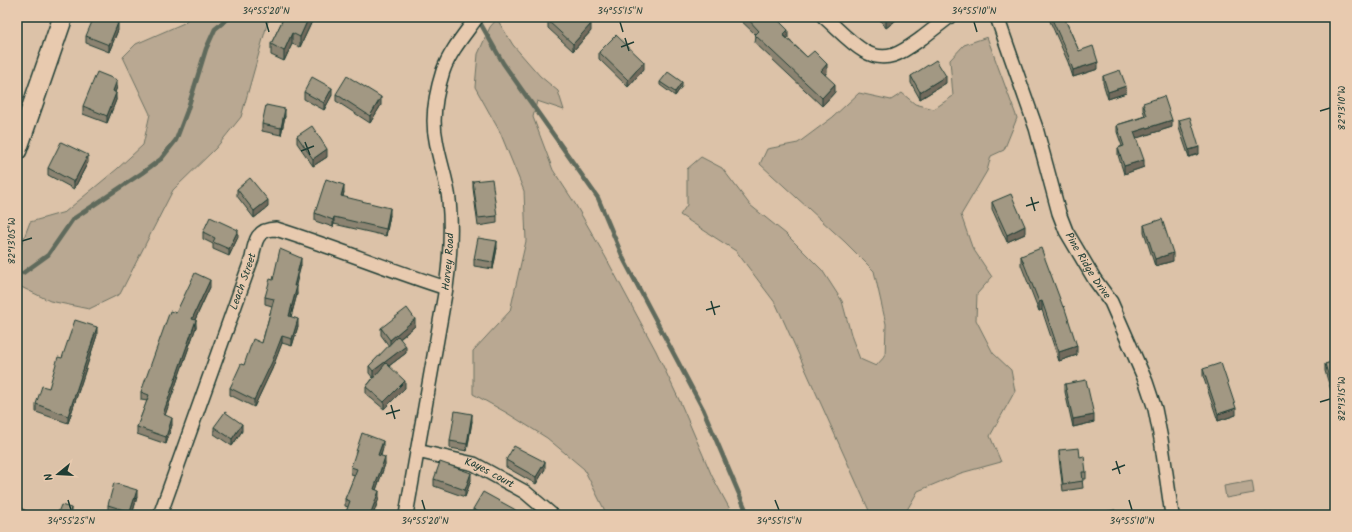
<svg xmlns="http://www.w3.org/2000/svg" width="1352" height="532" font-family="Kalam,sans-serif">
  <rect width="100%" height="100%" fill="#dcc2a8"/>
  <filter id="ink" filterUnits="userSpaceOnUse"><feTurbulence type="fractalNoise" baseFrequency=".025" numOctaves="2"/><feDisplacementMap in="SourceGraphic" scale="8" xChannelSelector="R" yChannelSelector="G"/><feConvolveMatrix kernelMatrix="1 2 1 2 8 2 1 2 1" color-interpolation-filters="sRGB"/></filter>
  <g filter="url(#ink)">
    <g fill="#b9a892" stroke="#6c7263">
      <path d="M190,17H272L268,21L241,117L216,148L173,190L120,294L89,309L50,301L17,285V256L30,222L65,212L117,169L143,145L150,114L123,57L136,44L184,23Z"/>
      <path d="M497,19L513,45L540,76L558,91L564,110L537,101L533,117L553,170L574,202L605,256L656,351L681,404L712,476L733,515H607L584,469L547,438L507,413L473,394V351L510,311L526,241L524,191L500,132L475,87L478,54L490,27Z"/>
      <path d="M987,37L1017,118L1004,150L991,156L987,171L961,215L972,247L992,277L977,294L976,320L993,353L1011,370L1015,391L990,436L1001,462L961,473L918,491L904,515H871L776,304L736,251L680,215L687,205V169L701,157L722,168L750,205L786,234L822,270L842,301L852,338L860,359L876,366L885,356L886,324L874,271L845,242L760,164L767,149L798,143L833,117L859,93L891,100L902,93L915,104L934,109L953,96L950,60L964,45Z"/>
      <path d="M1252,481L1254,493L1226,498L1224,486Z"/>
    </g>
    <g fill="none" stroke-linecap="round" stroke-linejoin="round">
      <g stroke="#5f6a5b" stroke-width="4.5">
        <path d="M478,19L503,63L598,198L624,260L703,409L748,515"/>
        <path d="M23,273L48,255L73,219L142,173L161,159L176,140L187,111L206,49L215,29L230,17"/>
      </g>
      <defs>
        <g id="minor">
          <path d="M824,17C837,28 849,42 864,51C887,65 904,51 922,38C931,31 940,24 949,17"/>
          <path id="s1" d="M997,17L1036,128L1059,213L1066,231L1095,280L1111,302L1146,382L1155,409L1161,439L1172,515"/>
          <path id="s2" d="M417,451L474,464L525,492L552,515"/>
          <path id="s3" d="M160,515L252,258C255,242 256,229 276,229C334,247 389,270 446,288"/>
          <path id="s4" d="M406,515L446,288C450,259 452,230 449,200C447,180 439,160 436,140C431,117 436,93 443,71C450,51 465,34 477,17"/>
        </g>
        <path id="secondary" d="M17,150L63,17"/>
      </defs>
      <use href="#minor" stroke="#1f3d34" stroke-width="16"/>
      <use href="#secondary" stroke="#1f3d34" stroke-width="22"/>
      <use href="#minor" stroke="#e8caaf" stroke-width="13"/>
      <use href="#secondary" stroke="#e8caaf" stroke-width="19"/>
    </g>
    <g fill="#8b8371" stroke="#1f3d34">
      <path d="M284,17H314L300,47L292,44L284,61L271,55V44Z"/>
      <path d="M737,17H775L788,38H787L807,57L827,72L825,75L835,92L822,106L755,43L756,35Z"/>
      <path d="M878,17H900L886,28Z"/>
      <path d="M1049,17H1064L1079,51L1098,69L1073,77L1068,62L1049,19Z"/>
      <path d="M548,21L591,31L573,51L548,28Z"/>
      <path d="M118,30L109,52L86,43V36Z"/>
      <path d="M599,52L644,69L628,87L599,59Z"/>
      <path d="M911,76L946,83L920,99L911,83Z"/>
      <path d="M1103,76L1126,93L1108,99L1103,83Z"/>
      <path d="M660,82L682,86L675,96L660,85Z"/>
      <path d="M117,87L115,92L116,100L107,123L83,114V106Z"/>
      <path d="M304,92L332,95L324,110L304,99Z"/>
      <path d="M336,94L381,105L370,123L336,101Z"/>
      <path d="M1143,103L1172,127L1136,138L1144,167L1124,174L1118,155V148L1122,146L1117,132V125L1145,116L1143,110Z"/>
      <path d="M285,116L281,135L262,131V124Z"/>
      <path d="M1179,120L1199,154L1189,157L1179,128Z"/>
      <path d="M297,136L327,157L313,166L297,143Z"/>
      <path d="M88,162L74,189L48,175V168Z"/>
      <path d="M473,181L497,216V223L478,226L473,188Z"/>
      <path d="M237,189L268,207L254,218L237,196Z"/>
      <path d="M344,192L343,197L390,215L386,236L334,224L333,227L315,221V213Z"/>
      <path d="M992,202L1025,234L1007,242L992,209Z"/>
      <path d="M1144,225L1173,261L1155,266L1144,232Z"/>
      <path d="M203,232L238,237L229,256L213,249V244L203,239Z"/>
      <path d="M497,248L493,269L474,266V259Z"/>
      <path d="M1021,256L1077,355L1059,361L1042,310L1039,311L1021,265Z"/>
      <path d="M301,265L295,286L297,294L291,317L298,326L292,346L282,343L272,369L254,407L230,395V388L244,365L262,343L272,306L265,304V297L273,280Z"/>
      <path d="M210,287L195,320L196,327L165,415L172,425L166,444L137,434V427L147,401L141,400V392L176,313Z"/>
      <path d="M415,326L400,339L406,353L389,366L405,388L384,409L366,394V387L373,378L369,373V366L389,346L381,335V328Z"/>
      <path d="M97,335L68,423L36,412V404L49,388L62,358Z"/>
      <path d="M1335,361L1333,397L1325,371V364Z"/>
      <path d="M1203,369L1236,415L1218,421L1203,376Z"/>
      <path d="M1065,384L1094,422L1073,427L1065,392Z"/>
      <path d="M472,421L467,451L450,448V441Z"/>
      <path d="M214,427L242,431L232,446L214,434Z"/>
      <path d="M383,448L381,456L385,464L376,490L379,498L373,515H345L348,507L345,506V499L355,475L351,474V467Z"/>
      <path d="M1059,450L1080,457L1086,472V479H1082L1083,488L1063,491L1059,458Z"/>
      <path d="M506,460L545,469L536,484L506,467Z"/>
      <path d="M434,479L471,480L465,497L434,486Z"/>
      <path d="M137,497L132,515H117L108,512V505Z"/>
      <path d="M473,509L522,515H473Z"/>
    </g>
    <g fill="#716a5c" stroke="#1f3d34">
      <path d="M309,17H314L300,47V37Z"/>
      <path d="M891,17H900L886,28V21Z"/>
      <path d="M118,23V30L109,52V45Z"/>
      <path d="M591,24V31L573,51V44Z"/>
      <path d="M788,30V38L783,43V35Z"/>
      <path d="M292,33V44L284,61V51Z"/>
      <path d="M644,62V69L628,87V80Z"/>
      <path d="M1098,62V69L1073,77V70Z"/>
      <path d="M827,64V72L821,79V71Z"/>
      <path d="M946,76V83L920,99V92Z"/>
      <path d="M117,80V87L113,98V91Z"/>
      <path d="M682,82V86L675,96V92Z"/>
      <path d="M835,84V92L822,106V98Z"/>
      <path d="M1126,86V93L1108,99V92Z"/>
      <path d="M332,88V95L324,110V103Z"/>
      <path d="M116,93V100L107,123V116Z"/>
      <path d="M381,97V105L370,123V116Z"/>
      <path d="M285,109V116L281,135V128Z"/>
      <path d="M1172,120V127L1134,139V132Z"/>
      <path d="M1199,147V154L1189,157V150Z"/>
      <path d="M327,149V157L313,166V159Z"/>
      <path d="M88,155V162L74,189V182Z"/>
      <path d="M1144,160V167L1124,174V166Z"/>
      <path d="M344,185V192L341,204V196Z"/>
      <path d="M268,200V207L254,218V211Z"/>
      <path d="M390,208V215L386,236V229Z"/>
      <path d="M334,217V224L333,227V220Z"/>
      <path d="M1025,226V234L1007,242V235Z"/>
      <path d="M238,230V237L229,256V249Z"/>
      <path d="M497,241V248L493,269V262Z"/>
      <path d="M1173,253V261L1155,266V259Z"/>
      <path d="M301,258V265L294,293V286Z"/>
      <path d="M210,280V287L192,326V319Z"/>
      <path d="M297,286V294L289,323V316Z"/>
      <path d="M1042,301V310L1039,311V302Z"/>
      <path d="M298,319V326L292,346V339Z"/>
      <path d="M415,319V326L390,347V340Z"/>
      <path d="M196,320V327L163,421V414Z"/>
      <path d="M97,327V335L68,423V416Z"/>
      <path d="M282,336V343L272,369L254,407V400Z"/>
      <path d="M406,346V353L373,378V371Z"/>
      <path d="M1077,346V355L1059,361V352Z"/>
      <path d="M405,381V388L384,409V402Z"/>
      <path d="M1335,389V396L1333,397V390Z"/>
      <path d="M1236,408V415L1218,421V414Z"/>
      <path d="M472,414V421L467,451V444Z"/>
      <path d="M1094,415V422L1073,427V419Z"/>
      <path d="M172,418V425L166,444V437Z"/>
      <path d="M242,424V431L232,446V439Z"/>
      <path d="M383,441V448L378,462V455Z"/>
      <path d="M385,457V464L374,496V489Z"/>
      <path d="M545,462V469L536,484V477Z"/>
      <path d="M471,473V480L465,497V490Z"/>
      <path d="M137,490V497L132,515H130V512Z"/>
      <path d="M379,491V498L373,515H370Z"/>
      <path d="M71,508V515H69Z"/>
    </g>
    <g fill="#a29883" stroke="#1f3d34">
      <path d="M94,17H104L118,23L109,45L86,36Z"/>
      <path d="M284,17H309L300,37L292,33L284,51L271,44Z"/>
      <path d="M551,17H584L591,24L573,44L548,21Z"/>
      <path d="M746,17H775L788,30L783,35L807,57L814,51L827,64L821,71L835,84L822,98L755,35L759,31Z"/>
      <path d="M883,17H891L886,21Z"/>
      <path d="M1051,17H1064L1079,51L1093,46L1098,62L1073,70L1068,55Z"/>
      <path d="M616,35L644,62L628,80L599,52Z"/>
      <path d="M936,60L946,76L920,92L911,76Z"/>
      <path d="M1120,70L1126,86L1108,92L1103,76Z"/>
      <path d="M97,72L117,80L113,91L116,93L107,116L83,106Z"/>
      <path d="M668,72L682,82L675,92L660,82Z"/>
      <path d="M347,76L381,97L370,116L336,94Z"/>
      <path d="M312,77L332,88L324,103L304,92Z"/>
      <path d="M1164,96L1172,120L1134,132L1144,160L1124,166L1118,148L1124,146L1117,125L1147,116L1143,103Z"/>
      <path d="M266,105L285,109L281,128L262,124Z"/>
      <path d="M1190,117L1199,147L1189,150L1179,120Z"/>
      <path d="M312,126L327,149L313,159L297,136Z"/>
      <path d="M61,142L88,155L74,182L48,168Z"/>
      <path d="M250,178L268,200L254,211L237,189Z"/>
      <path d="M326,179L344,185L341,196L390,208L386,229L334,217L333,220L315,213Z"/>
      <path d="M492,179L497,216L478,218L473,181Z"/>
      <path d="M1011,194L1025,226L1007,235L992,202Z"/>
      <path d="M210,217L238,230L229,249L213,242L215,238L203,232Z"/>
      <path d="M1162,219L1173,253L1155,259L1144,225Z"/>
      <path d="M478,238L497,241L493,262L474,259Z"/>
      <path d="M1041,248L1063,307L1064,306L1077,346L1059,352L1042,301L1039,302L1021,256Z"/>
      <path d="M280,249L301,258L294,286H297L289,316L298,319L292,339L282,336L272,362L254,400L230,388L241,364L244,365L253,339L262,343L274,299L265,297L270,279L273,280Z"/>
      <path d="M195,273L210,280L192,319L196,320L163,414L172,418L166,437L137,427L149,395L141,392L170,311L176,313Z"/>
      <path d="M407,308L415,319L390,340L381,328Z"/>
      <path d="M75,320L97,327L68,416L36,404L42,386L49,388L58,357L62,358Z"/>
      <path d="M398,336L406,346L373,371L369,366Z"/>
      <path d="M1335,361V389L1333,390L1325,364Z"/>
      <path d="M386,363L405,381L384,402L366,387Z"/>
      <path d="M1221,363L1236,408L1218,414L1203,369Z"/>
      <path d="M1086,380L1094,415L1073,419L1065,384Z"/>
      <path d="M455,411L472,414L467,444L450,441Z"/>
      <path d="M225,412L242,424L232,439L214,427Z"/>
      <path d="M362,433L383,441L378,455L385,457L374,489L379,491L370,515H345L350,501L345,499L357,469L351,467Z"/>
      <path d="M514,446L545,462L536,477L506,460Z"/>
      <path d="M1079,448L1080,457L1084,456L1086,472H1082L1083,481L1063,484L1059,450Z"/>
      <path d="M440,462L471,473L465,490L434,479Z"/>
      <path d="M114,483L137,490L130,512L108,505Z"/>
      <path d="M483,492L514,509L522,515H484L473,509Z"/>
      <path d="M61,505L71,508L69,515H57Z"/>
      <path d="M17,506L32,514V515H17Z"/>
      <path d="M1115,510L1116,515H1093V514Z"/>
      <path d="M1271,511L1272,515H1255Z"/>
    </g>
  </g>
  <path fill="none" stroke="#1f3d34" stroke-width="1.5" d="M266,22L269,32M620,22L623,32M974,22L977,32M625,38L629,51M621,47L634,42M1320,111L1330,108M305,142L310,155M301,151L314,146M1031,197L1035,211M1026,206L1039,202M22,241L32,238M711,301L715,315M706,310L720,306M1320,402L1330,399M391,405L395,419M386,414L400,410M1116,461L1120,474M1112,470L1125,465M68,500L71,510M422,500L425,510M775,500L779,510M1129,500L1132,510"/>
  <g text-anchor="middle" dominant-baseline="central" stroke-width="3" stroke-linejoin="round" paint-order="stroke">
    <g font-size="11" fill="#1f3d34" stroke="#e8caaf">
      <text stroke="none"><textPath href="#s4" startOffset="257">Harvey Road</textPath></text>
      <text stroke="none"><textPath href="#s1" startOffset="266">Pine Ridge Drive</textPath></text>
      <text stroke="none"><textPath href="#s3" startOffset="248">Leach Street</textPath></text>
      <text stroke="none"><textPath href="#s2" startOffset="76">Kayes court</textPath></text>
    </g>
  </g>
  <rect width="1352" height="532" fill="none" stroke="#e8caaf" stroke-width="44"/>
  <g transform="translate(58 474) rotate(252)" stroke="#e8caaf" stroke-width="3" paint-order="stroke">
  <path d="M0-3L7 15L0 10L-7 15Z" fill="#1f3d34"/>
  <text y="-6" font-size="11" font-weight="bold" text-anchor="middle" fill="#1f3d34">N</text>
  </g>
  <rect x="22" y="22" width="1308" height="488" fill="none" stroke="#1f3d34" stroke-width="1.5"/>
  <g font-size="10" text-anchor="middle" fill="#1f3d34">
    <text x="266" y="14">34°55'20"N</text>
    <text x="620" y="14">34°55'15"N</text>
    <text x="974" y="14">34°55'10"N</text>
    <text transform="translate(1341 108) rotate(-90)" y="4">82°13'10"W</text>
    <text transform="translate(11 241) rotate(-90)" y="4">82°13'05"W</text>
    <text transform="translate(1341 399) rotate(-90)" y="4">82°13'15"W</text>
    <text x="71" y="524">34°55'25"N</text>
    <text x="425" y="524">34°55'20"N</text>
    <text x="779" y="524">34°55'15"N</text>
    <text x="1132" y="524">34°55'10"N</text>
  </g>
</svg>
